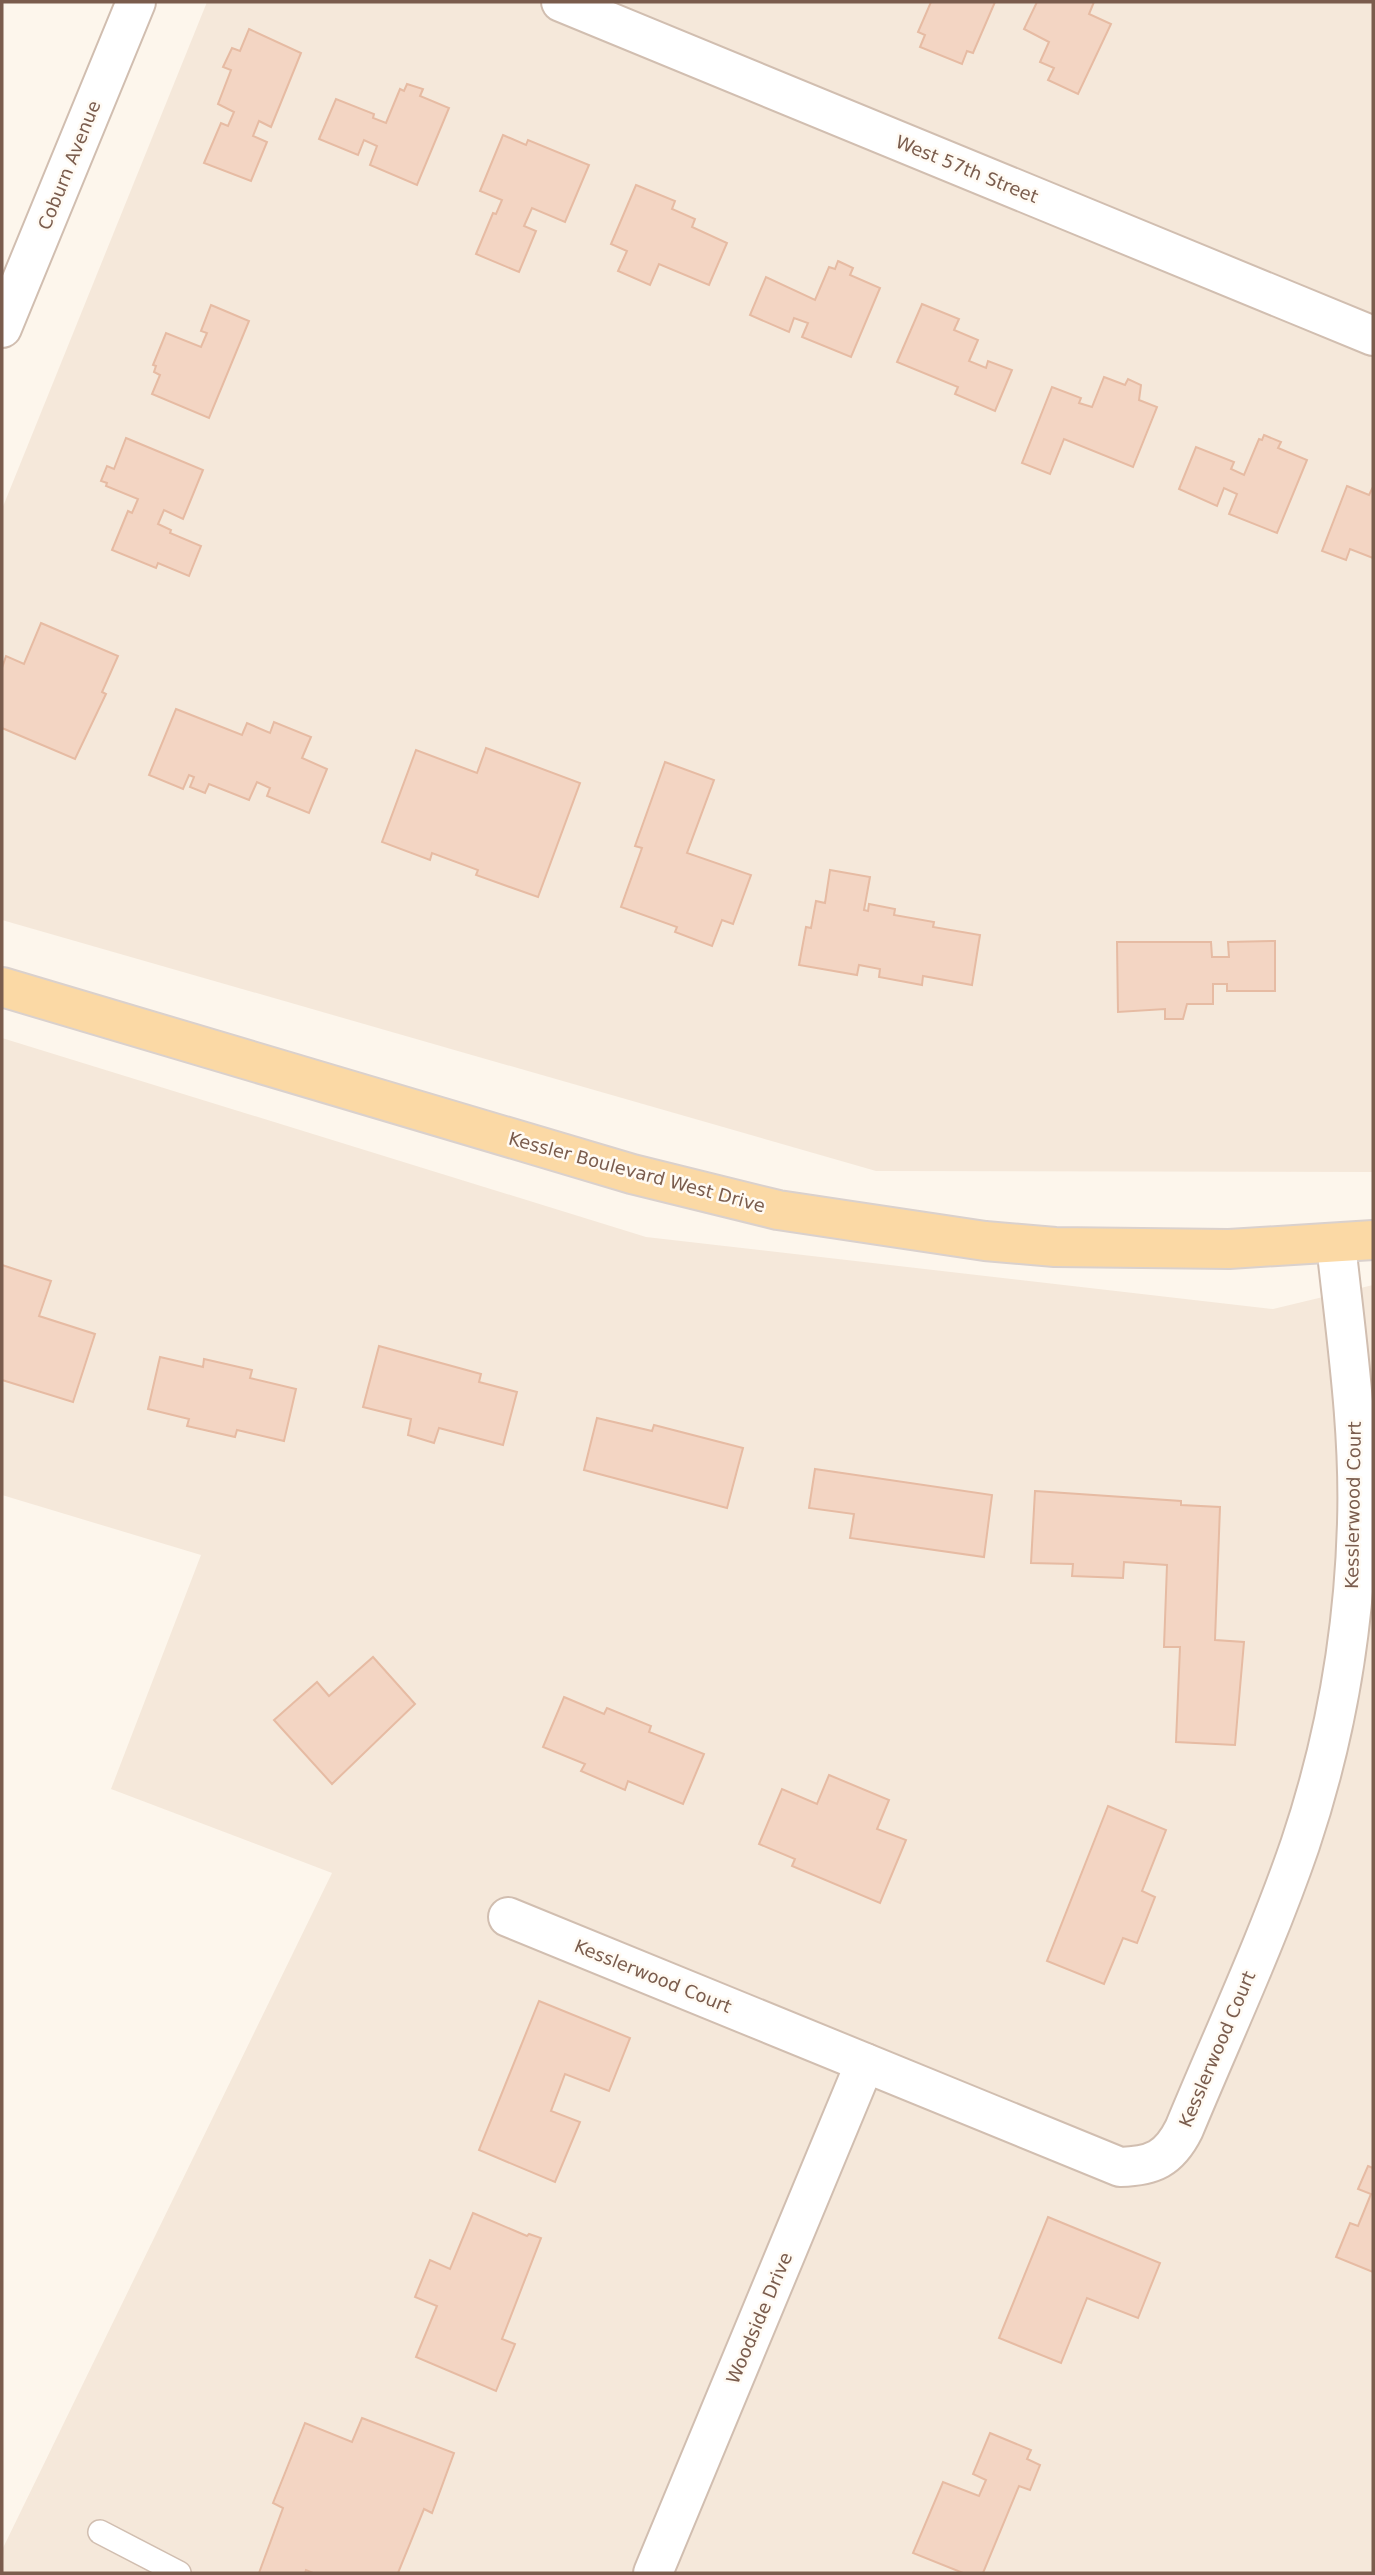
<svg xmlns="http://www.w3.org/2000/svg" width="1375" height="2575" font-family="'DejaVu Sans',sans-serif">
  <rect width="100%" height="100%" fill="#fdf6ec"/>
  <g fill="#f5e8da">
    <path d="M207,2H1373V1172L876,1171L2,920V509Z"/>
    <path d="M2,1038L646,1237L1273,1309L1373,1285V2573H2V2550L332,1873L111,1789L201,1555L2,1495Z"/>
  </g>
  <g fill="#f3d5c3" stroke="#e6bba3" stroke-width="2">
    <path d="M931,2H995L973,53L967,51L962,64L920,47L925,35L918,32Z"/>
    <path d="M1037,2H1094L1089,14L1111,24L1078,94L1048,80L1054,68L1040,62L1049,42L1024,29Z"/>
    <path d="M249,29L301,53L271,127L259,121L253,136L267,142L251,181L204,163L221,123L228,126L234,112L218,104L231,70L223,67L232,48L240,51Z"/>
    <path d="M407,84L423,89L420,96L449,108L417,185L370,165L377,146L364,140L358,155L319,139L336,99L374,114L373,118L386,123L400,89L404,91Z"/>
    <path d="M503,135L526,145L528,140L589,165L565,222L532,208L524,226L536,231L519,272L476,254L493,213L496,214L502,200L480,191Z"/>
    <path d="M636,185L675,201L672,209L695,219L692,227L727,243L709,285L659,264L650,285L618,271L627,251L611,244Z"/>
    <path d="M838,261L853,268L850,275L880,288L851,357L802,337L808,323L794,318L789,332L750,315L766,277L815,300L829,267L835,269Z"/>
    <path d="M922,304L959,319L954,330L978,340L969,361L986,368L988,361L1012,370L995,411L955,394L958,387L897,362Z"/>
    <path d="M211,305L249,321L209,418L152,394L160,375L154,372L156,366L153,365L166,333L201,347L207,333L201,331Z"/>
    <path d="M1104,377L1125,385L1128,379L1141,385L1139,400L1157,407L1133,467L1064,439L1050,474L1022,463L1052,387L1081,398L1079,403L1092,407Z"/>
    <path d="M1264,435L1281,442L1278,448L1307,460L1277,533L1229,514L1237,494L1224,488L1217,506L1179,489L1196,447L1234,462L1231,469L1244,475L1259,439L1262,440Z"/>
    <path d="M126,438L203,470L183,519L164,510L158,524L171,530L170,533L201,546L189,576L158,563L156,568L112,550L128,511L132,513L138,499L106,486L107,483L101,481L107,466L114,469Z"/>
    <path d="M1347,486L1369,495L1373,487V558L1350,549L1346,560L1322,551Z"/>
    <path d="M41,623L118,656L102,692L106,694L75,759L2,728V668L6,656L24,664Z"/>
    <path d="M176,709L242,735L247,723L270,733L274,722L311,737L302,758L327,769L309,813L267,796L270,788L257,782L249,800L209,784L205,793L190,787L194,777L189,775L183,789L149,775Z"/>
    <path d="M486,748L580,783L538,897L476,875L478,870L432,853L430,860L382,842L416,750L477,773Z"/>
    <path d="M665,762L714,780L687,853L751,875L733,924L722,920L712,946L675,932L677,927L621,907L642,848L635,846Z"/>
    <path d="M830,870L870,877L864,910L868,911L869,904L895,909L894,915L934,922L933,927L980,935L972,985L923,976L922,985L879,977L880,969L859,965L857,975L799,965L806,927L811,928L816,901L825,903Z"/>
    <path d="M1275,941V991H1227V984H1213V1004H1187L1183,1019H1165V1009L1118,1012L1117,942H1211L1212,957H1229L1228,942Z"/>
    <path d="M2,1265L51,1281L39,1316L95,1334L73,1402L2,1380Z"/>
    <path d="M379,1346L481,1374L479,1382L517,1392L503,1445L439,1428L434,1443L408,1435L411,1419L363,1407Z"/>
    <path d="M160,1357L203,1367L204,1359L252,1370L250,1378L296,1389L284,1441L237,1430L235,1437L187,1426L189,1419L148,1409Z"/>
    <path d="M597,1418L652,1431L654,1425L743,1448L727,1508L584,1470Z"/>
    <path d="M815,1469L992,1495L984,1557L850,1538L854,1514L809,1508Z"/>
    <path d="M1035,1491L1181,1501V1505L1220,1507L1215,1640L1244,1642L1235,1745L1176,1742L1180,1647H1164L1167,1565L1124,1562L1123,1578L1072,1576L1073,1564L1031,1563Z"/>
    <path d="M373,1657L415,1704L332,1784L274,1720L317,1682L329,1696Z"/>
    <path d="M564,1697L604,1714L607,1708L651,1726L649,1732L704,1754L683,1804L628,1781L625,1790L581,1771L585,1764L543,1747Z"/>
    <path d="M829,1775L889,1800L877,1829L906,1840L880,1903L792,1866L795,1859L759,1844L782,1789L817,1804Z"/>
    <path d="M1108,1806L1166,1830L1142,1891L1155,1897L1137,1943L1123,1938L1104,1984L1047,1961Z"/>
    <path d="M539,2001L630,2038L609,2091L565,2074L551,2111L580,2122L555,2182L479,2150Z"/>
    <path d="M1368,2166L1373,2168V2272L1336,2257L1350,2223L1358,2226L1371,2194L1358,2189Z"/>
    <path d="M473,2213L527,2236L529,2234L541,2238L502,2339L515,2344L496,2391L416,2357L437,2306L415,2297L430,2260L450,2269Z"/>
    <path d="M1048,2217L1160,2263L1138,2318L1087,2298L1061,2363L999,2338Z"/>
    <path d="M362,2418L454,2453L432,2513L424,2509L398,2573H313L306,2570L305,2573H259L283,2508L273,2503L305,2423L352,2442Z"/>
    <path d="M990,2433L1031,2450L1027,2459L1040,2465L1030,2490L1019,2486L983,2573H963L913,2553L943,2482L979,2496L986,2480L973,2474Z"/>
  </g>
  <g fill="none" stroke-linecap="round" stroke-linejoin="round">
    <defs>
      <path id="lane" d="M100,2532L179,2573"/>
      <g id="street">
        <path d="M561,2L1373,336"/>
        <path d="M2,328L136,2"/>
        <path d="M508,1917L1120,2167C1153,2166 1169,2159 1184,2129C1223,2035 1267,1941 1300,1845C1335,1741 1354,1632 1357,1523C1360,1430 1346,1337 1336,1244"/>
        <path d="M653,2573L865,2063"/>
      </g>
      <path id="primary" d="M2,987L632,1174L778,1210L985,1241L1055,1247L1229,1249L1373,1240"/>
    </defs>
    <use href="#lane" stroke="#d1beb0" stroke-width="26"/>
    <use href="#street" stroke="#d1beb0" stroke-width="42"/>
    <use href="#primary" stroke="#dad1cd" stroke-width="42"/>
    <use href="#lane" stroke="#fff" stroke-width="23"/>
    <use href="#street" stroke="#fff" stroke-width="38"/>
    <use href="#primary" stroke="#fbd9a5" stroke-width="38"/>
  </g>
  <g text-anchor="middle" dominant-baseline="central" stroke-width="5" stroke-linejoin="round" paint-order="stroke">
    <g font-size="18" fill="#7a5c4d" stroke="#fffaf3">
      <text transform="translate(69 165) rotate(-68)">Coburn Avenue</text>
      <text transform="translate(967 169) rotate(22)">West 57th Street</text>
      <text transform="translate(637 1172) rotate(15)">Kessler Boulevard West Drive</text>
      <text transform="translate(1353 1505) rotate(-89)">Kesslerwood Court</text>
      <text transform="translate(653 1976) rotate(22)">Kesslerwood Court</text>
      <text transform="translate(1217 2049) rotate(-67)">Kesslerwood Court</text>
      <text transform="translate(759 2318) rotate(-67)">Woodside Drive</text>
    </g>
  </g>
  <rect width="1375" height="2575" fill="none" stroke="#7a5c4d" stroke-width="7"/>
</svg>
